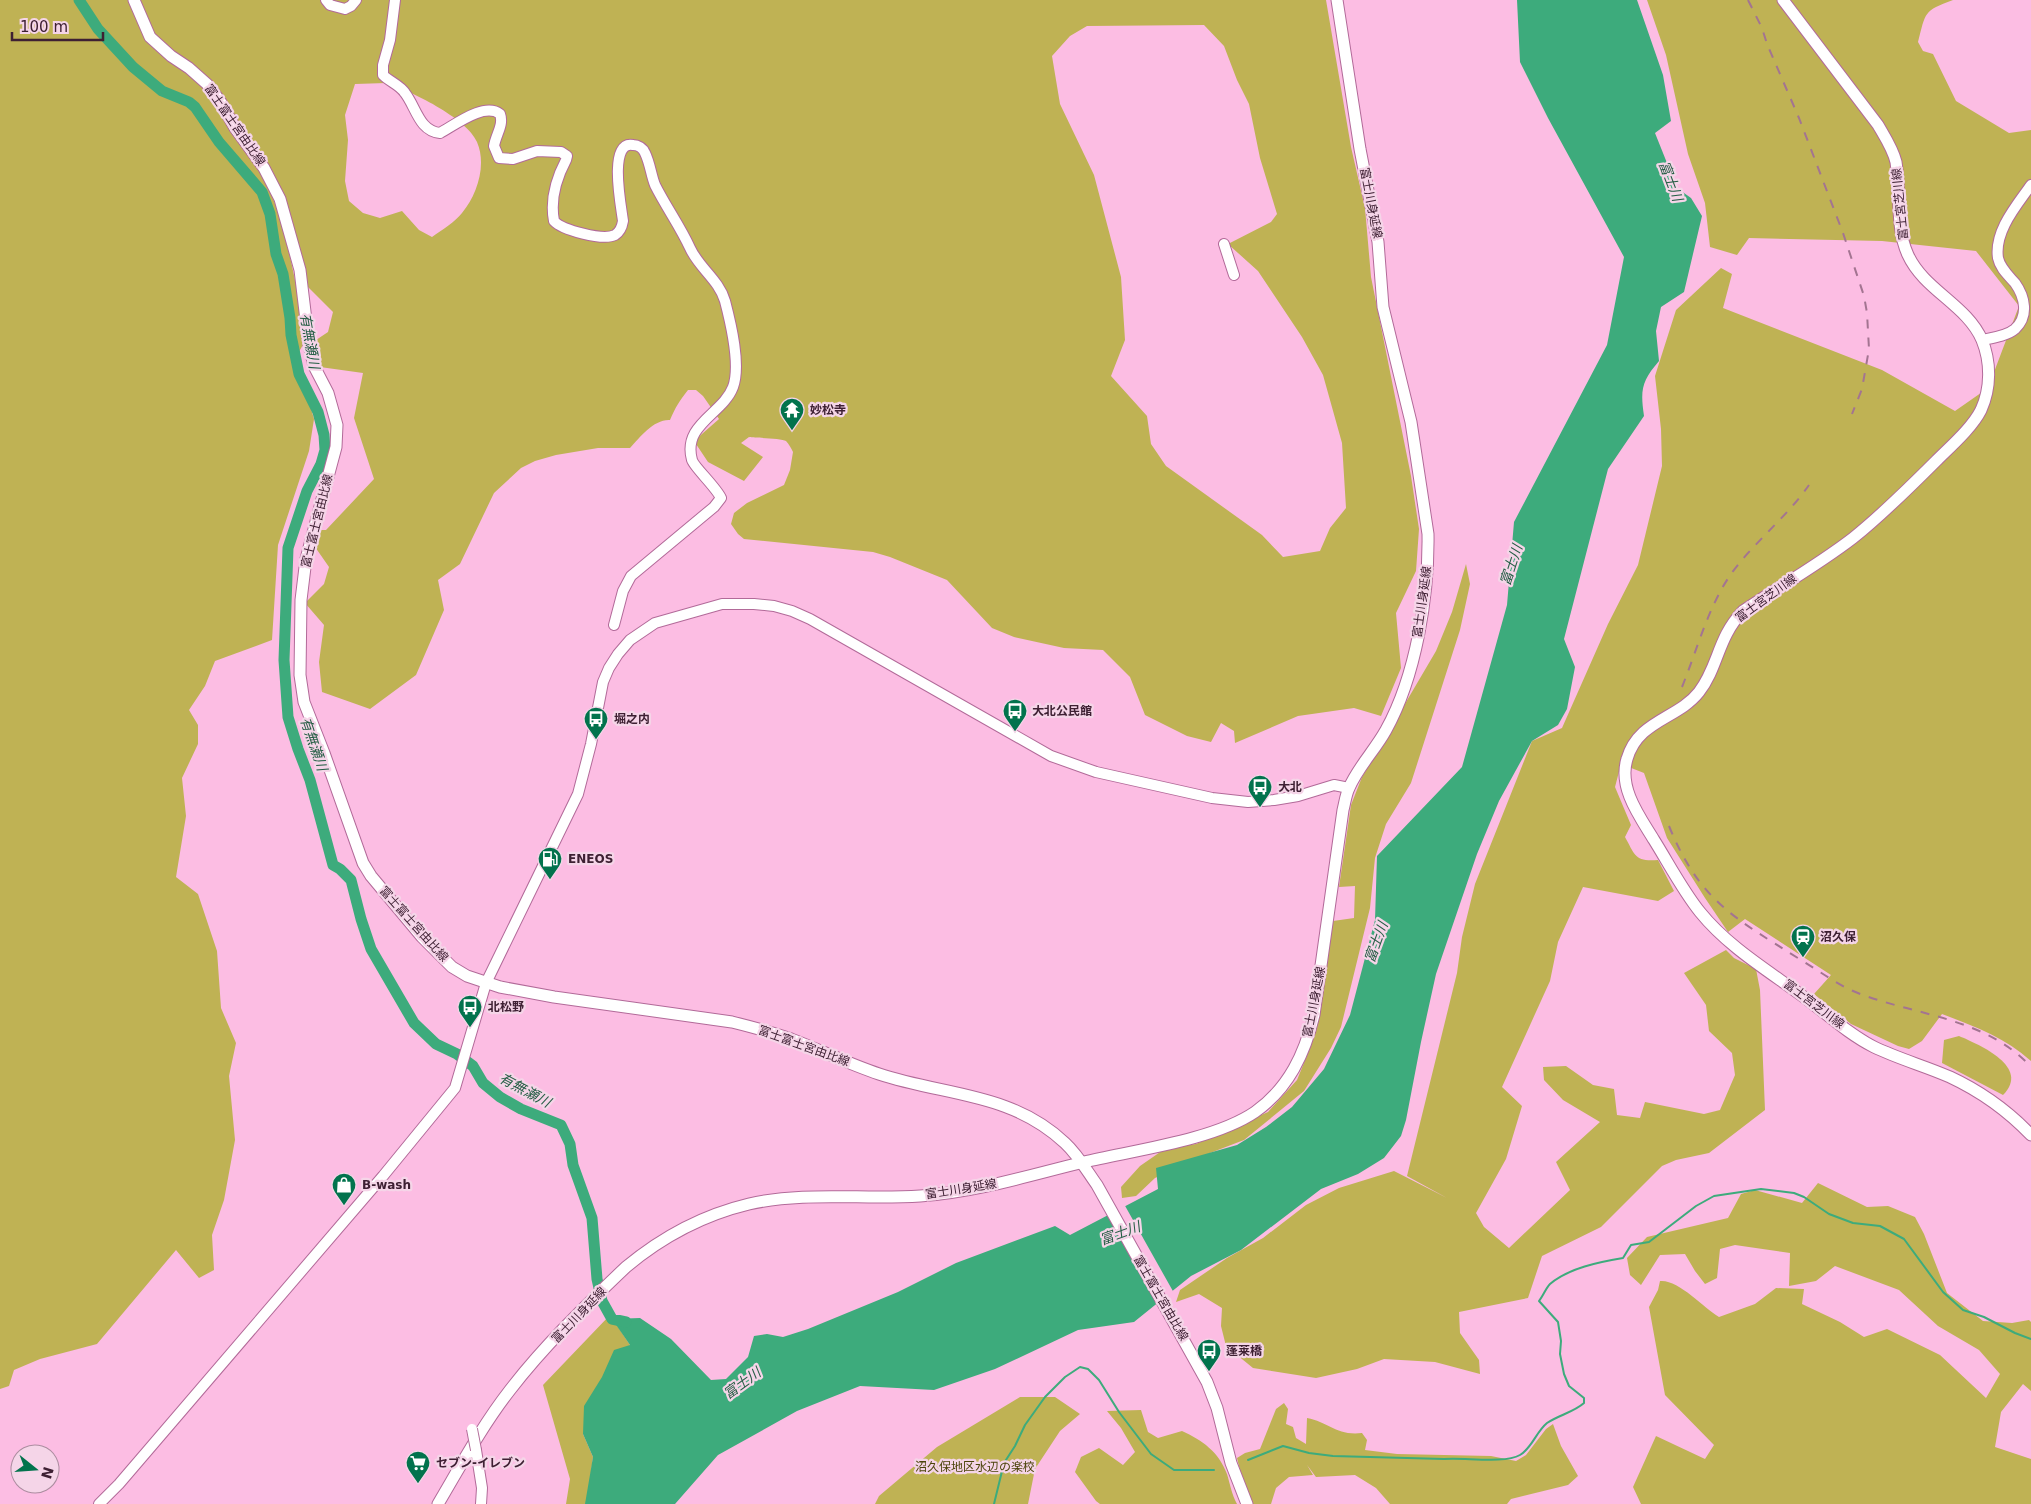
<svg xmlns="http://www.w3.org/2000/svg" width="2031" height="1504" font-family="'DejaVu Sans','Noto Sans JP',sans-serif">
  <rect width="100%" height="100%" fill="#fcbde3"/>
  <g fill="#bfb254" fill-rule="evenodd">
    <path d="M0,0H1326L1351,147L1365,208L1371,277L1411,476L1419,529L1416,571L1396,613L1401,668L1381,716L1354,708L1298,716L1235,743L1234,731L1221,723L1211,742L1187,736L1145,715L1130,677L1103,650L1064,648L1014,637L992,628L947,580L890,557L873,552L744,539L738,534L731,524L734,513L747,503L784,485L790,470L793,452C791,448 789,444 786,441C782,438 756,438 749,437L741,443L763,457L744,481L708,462L694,441L719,419L703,396L696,390H688C680,400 675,408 670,420C654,419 640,437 630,448H598L556,455L535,461L521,468L494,493L460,564L438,580L444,610L416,675L370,709L322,692L319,662L324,625L305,603L324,584L329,567L313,544L317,530H326L374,479L354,418L363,373L320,367L313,342L328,332L333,312L308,287L298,248L262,170L279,214L291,261L302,314L304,343L296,357L314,419L309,451L278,545L272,640L215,661L205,686L189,710L198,725V744L182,778L186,816L176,877L198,894L217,951L221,1008L236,1043L229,1076L235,1140L224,1200L212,1235L214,1270L199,1278L176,1250L97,1344L40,1359L14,1370L9,1386L0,1389ZM1204,25L1224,46L1237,80L1249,104L1260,158L1277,214L1271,222L1228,244L1258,271L1302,337L1323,375L1342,443L1346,508L1330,528L1320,551L1283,557L1262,535L1166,466L1151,444L1147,416L1111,376L1125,340L1121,277L1094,175L1060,104L1052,56L1070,36L1087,26ZM386,83C409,90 467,118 477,142C487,165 477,195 462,213C455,222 442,230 432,237L419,230L402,211L380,218L363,213L349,201L345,181L348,140L345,115L355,84Z"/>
    <path d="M1647,0H1953C1923,11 1926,12 1918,42L1923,51L1933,54L1956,101L2009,133L2031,130V1061C2004,1037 1976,1027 1942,1014L1922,1041L1909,1049L1898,1046L1851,1024L1814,994L1831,975L1745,919L1728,932L1705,898L1667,838L1644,773L1621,764L1615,787L1631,825L1625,837C1635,855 1635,862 1658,860L1674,891L1658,901L1583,887L1558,942L1550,981L1502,1087L1522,1106L1506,1159L1476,1213L1484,1227L1509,1248L1570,1190L1556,1162L1600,1122L1563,1100L1544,1080L1543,1067L1566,1066L1593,1085L1614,1089L1617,1115L1640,1118L1645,1102L1704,1114L1720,1110L1735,1075L1732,1053L1709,1031L1706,1005L1684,973L1726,950L1734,958L1756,969L1760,990L1765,1110L1709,1153L1676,1160L1662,1166L1601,1227L1542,1256L1528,1298L1459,1312L1460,1333L1479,1360L1480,1374L1435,1362L1384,1359L1357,1369L1316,1378L1253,1368L1226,1346L1221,1326L1222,1308L1199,1294L1176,1302L1180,1290L1227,1258L1263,1238L1306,1205L1339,1188L1394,1171L1447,1198L1407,1176L1457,973L1462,937L1475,884L1532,741L1562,728L1608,624L1638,565L1662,466L1661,429L1655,376L1676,310L1721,268L1732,274L1723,308L1882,370L1955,411L1988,388L2019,306L1976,251L1882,241L1749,238L1737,255L1710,247L1705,203L1688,154L1666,55Z"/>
    <path d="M1466,564L1470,584L1460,630L1411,783L1386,824L1375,858L1370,908L1341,1027L1331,1048L1304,1091L1244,1140L1210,1153L1155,1178L1136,1196L1122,1198L1121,1187L1140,1166L1166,1148L1196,1144L1268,1112L1297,1080L1310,1048L1333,921L1354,918L1355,886L1339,887L1351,805L1362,777L1436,651L1452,612Z"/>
    <path d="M1959,1036C1980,1045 2031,1067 2003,1095L1942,1063L1944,1040Z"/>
    <path d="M1818,1183L1867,1207L1888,1206L1915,1217L1924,1234L1947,1293L1983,1321L2012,1323L2029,1320L2031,1322V1391L2023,1384L2001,1412L1995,1447L2031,1459V1504H1641L1633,1487L1656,1436L1705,1459L1714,1445L1665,1395L1649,1307L1658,1290L1660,1281C1678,1279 1703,1307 1719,1317L1755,1304L1776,1288L1804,1289L1802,1304L1840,1322L1864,1337L1887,1329L1940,1355L1986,1398L2000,1374L1979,1350L1938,1326L1899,1290L1835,1266L1816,1281L1789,1286L1790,1253L1735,1245L1720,1249L1717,1278L1705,1284L1695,1271L1685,1254L1660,1255L1641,1285L1630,1275L1627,1258L1647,1237L1728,1218L1741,1194L1755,1190L1802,1203Z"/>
    <path d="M610,1315L630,1345L583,1434L593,1457L587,1504H566L570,1479L543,1385Z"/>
    <path d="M1020,1397H1055L1080,1414L1060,1431L1035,1469L1028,1504H875L879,1496L937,1447Z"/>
    <path d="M1284,1403L1288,1409L1286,1424L1293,1427L1296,1438L1306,1444L1307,1418C1329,1422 1336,1436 1362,1433L1367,1440L1365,1450L1397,1454L1491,1456L1516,1461L1526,1455L1546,1429L1553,1424L1561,1446L1578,1476L1568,1485L1511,1499L1507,1504H1390L1376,1488L1355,1475L1316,1477L1307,1465L1313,1475L1289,1477L1276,1488L1271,1504H1252L1246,1495L1237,1458L1245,1453L1260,1449L1276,1409Z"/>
    <path d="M1141,1410L1148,1432L1158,1438L1182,1431C1202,1440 1219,1452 1227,1474C1230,1484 1232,1495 1237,1504H1100L1096,1501L1075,1472L1081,1457L1099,1448L1123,1465L1135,1452L1121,1428L1107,1411Z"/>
  </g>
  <path fill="#3dab7c" d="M1517,0H1637L1663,75L1671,121L1655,133L1677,188L1691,198L1702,216L1684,292L1661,307L1656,331L1659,361C1642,381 1640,389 1644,416L1608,469L1564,639L1575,667L1567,709L1558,725L1532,741L1499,801L1477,854L1436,974L1421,1042L1406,1120L1401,1136L1384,1158L1358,1174L1321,1189L1241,1250L1191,1276L1134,1322L1078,1330L995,1369L934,1390L860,1386L797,1411L718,1455L675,1504H585L593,1457L583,1434L584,1406L602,1377L614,1350L630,1345L612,1319L640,1318L671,1339L711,1380L726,1379L748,1357L754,1336L767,1334L783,1337L808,1329L898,1292L956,1263L1055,1226L1070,1235L1158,1189L1156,1168L1237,1145L1266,1127L1292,1107L1324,1069L1350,1015L1375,920L1377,856L1462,767L1507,605L1514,522L1607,345L1624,257L1548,118L1520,62Z"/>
  <path fill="#fcbde3" d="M1124,1204L1174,1293L1163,1302L1111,1211Z"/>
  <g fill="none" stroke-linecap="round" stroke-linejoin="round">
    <g stroke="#3dab7c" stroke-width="2">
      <path d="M1248,1460L1283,1446L1309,1453L1333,1456L1444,1459C1463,1457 1504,1464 1520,1455C1532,1448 1536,1432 1547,1423C1559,1415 1574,1412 1584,1403V1398L1569,1386L1564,1374L1560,1354L1561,1341L1558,1322L1539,1301C1543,1296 1546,1288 1550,1284C1569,1268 1599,1262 1623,1258L1631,1245L1649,1242L1696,1206L1714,1196L1761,1189L1794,1193L1804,1197L1829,1214L1853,1223L1880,1226L1904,1239L1943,1292L1963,1310L1984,1317L2015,1333L2031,1339"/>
      <path d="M994,1504L1004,1463L1015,1446L1025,1425L1045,1397L1065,1377L1080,1367L1088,1369L1099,1380L1119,1412L1151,1454L1174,1470H1214"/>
    </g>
    <path stroke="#3dab7c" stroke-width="11" d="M79,0L98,29L133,67L162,91L189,102L195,107L219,142L262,192L270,214L276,254L283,274L290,318L291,335L299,374L318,412L324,435L325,450L321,464L307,491L288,548L284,660L288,717L298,749L310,780L333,865L340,869L351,880L361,919L371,949L414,1023L436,1044L457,1054L473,1066L483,1083L500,1097L521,1109L561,1125L570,1144L573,1165L592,1218L597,1279L602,1301L612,1319L626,1322"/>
    <defs>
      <g id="secondary">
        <path d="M326,0L330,5L345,9L351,6L356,0"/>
        <path d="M395,0L390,40L383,65V75C390,82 400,85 405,93C416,107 419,131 440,133C455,125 484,102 500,114C504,125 496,134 494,146L499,158L513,159L537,151L561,152L567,156L566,160C556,179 550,200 554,221C562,230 603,241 615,235C620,232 622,227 623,221C621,206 608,140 633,145C638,145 643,148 645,153C650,163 651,175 655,185C666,207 680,226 690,248C699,268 719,280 725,301C731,324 741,365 733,387C723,414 682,424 692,460C694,467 716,487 721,498L714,507L631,576L623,591L614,625"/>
        <path d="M1224,244L1234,275"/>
        <path d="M1982,340C1992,338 2007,336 2015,329C2029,316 2025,297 2015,283C2008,275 2000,268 1998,258C1994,231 2017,205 2031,185"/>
        <path d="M476,1450L482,1488L481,1504"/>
        <path d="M99,1504L119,1484L383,1176L455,1088L486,983L578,794L591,744L603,682L609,668L618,654L630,640L655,623L722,604H754L774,606L792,611L810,619L1051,756L1096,772L1212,798L1248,802L1274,800L1298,796L1334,785L1349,788"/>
      </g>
      <g id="primary">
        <path d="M134,0L150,37L171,56L189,68L207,84L220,101L235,128L264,168L280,199L300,270L309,345L314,366L328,393L337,425L336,447L306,559L301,600L300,675L304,702L324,753L363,863L371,876L422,937L452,967L467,976L500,987L554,997L732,1022C752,1027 771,1032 791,1039C820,1050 849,1064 879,1074C945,1096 1011,1092 1065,1143C1078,1155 1087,1171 1097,1185L1207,1382L1217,1408L1231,1463L1247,1504"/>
        <path d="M1783,0L1878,125C1885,137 1893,149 1896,162C1901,193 1895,227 1908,255C1924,290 1967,305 1982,340C1991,362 1991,388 1981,410C1972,428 1950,447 1936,461C1910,487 1882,515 1853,538C1818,565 1779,587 1743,611C1717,638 1719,666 1699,692C1678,719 1638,720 1627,759C1618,788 1640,817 1654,840C1669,864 1683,891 1700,912C1729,948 1772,973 1808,1000C1829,1016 1850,1035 1874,1047C1899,1059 1925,1066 1950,1077C1980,1091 2008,1111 2031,1135"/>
        <path d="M438,1504C461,1465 482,1426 510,1390C543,1347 586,1305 626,1267C662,1237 703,1215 749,1204C805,1191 864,1200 920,1196C977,1192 1030,1175 1084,1162C1135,1150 1214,1140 1255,1112C1289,1088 1305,1053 1314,1015L1343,810C1345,802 1346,794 1349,788C1358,767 1375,750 1386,730C1416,676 1429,595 1428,534L1411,422L1383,307L1378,242L1360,149L1337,0"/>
      </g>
    </defs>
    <use href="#secondary" stroke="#b26a99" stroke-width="12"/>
    <use href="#primary" stroke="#b26a99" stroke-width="13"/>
    <use href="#secondary" stroke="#fff" stroke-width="10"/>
    <use href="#primary" stroke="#fff" stroke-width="11"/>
    <g stroke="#a37491" stroke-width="2" stroke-dasharray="9 9" stroke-linecap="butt">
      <path d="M1748,0L1762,28L1767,44L1799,118L1843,233L1864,296L1867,313L1869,349L1862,389L1852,414"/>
      <path d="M1682,687C1697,650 1708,607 1731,574C1754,542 1786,518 1809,485"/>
      <path d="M1669,826C1700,902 1735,918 1801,960C1821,972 1840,987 1863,995C1921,1016 1987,1019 2031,1067"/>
    </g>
    <defs>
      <path id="secondary-bridge" d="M472,1429L476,1450"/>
    </defs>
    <use href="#secondary-bridge" stroke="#b26a99" stroke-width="12" stroke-linecap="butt"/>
    <use href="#secondary-bridge" stroke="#fff" stroke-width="10"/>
  </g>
  <defs>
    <symbol id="temple-pin" viewBox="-11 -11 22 30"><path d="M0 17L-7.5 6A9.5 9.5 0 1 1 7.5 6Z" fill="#02734d" stroke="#f5d5e8"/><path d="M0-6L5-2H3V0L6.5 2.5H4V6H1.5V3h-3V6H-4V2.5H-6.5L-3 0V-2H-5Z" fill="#fff"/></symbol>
    <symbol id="bus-pin" viewBox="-11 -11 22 30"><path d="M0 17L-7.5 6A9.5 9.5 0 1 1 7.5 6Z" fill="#02734d" stroke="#f5d5e8"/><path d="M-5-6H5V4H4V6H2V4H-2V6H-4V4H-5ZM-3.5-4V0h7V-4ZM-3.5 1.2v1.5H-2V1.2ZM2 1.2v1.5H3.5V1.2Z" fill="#fff"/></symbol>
    <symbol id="fuel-pin" viewBox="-11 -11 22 30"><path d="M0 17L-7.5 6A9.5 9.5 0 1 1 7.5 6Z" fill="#02734d" stroke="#f5d5e8"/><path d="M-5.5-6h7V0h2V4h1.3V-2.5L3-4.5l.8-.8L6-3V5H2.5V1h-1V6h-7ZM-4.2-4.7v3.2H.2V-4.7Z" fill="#fff"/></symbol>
    <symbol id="station-pin" viewBox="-11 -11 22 30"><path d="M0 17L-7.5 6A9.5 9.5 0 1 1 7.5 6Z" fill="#02734d" stroke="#f5d5e8"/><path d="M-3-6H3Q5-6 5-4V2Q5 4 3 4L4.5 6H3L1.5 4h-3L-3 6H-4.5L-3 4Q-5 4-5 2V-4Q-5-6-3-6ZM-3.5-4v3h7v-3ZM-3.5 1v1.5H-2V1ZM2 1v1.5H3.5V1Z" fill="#fff"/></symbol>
    <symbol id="shop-pin" viewBox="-11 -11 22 30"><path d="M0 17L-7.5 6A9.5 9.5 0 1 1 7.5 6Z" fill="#02734d" stroke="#f5d5e8"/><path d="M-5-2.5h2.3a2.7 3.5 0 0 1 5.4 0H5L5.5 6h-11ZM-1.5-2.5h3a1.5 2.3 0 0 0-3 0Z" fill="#fff"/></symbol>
    <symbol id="supermarket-pin" viewBox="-11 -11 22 30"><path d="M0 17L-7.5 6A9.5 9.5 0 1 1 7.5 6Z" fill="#02734d" stroke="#f5d5e8"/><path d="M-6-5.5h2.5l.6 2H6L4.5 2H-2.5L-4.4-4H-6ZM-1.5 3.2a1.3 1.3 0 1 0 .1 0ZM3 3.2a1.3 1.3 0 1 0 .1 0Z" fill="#fff"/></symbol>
  </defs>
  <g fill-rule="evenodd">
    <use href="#temple-pin" x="778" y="396" width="28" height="38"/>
    <use href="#bus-pin" x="1001" y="697" width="28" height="38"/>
    <use href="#bus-pin" x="582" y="705" width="28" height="38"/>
    <use href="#bus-pin" x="1246" y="773" width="28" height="38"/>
    <use href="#fuel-pin" x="536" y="845" width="28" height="38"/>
    <use href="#station-pin" x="1789" y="923" width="28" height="38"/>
    <use href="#bus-pin" x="456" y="993" width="28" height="38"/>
    <use href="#shop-pin" x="330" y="1171" width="28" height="38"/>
    <use href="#bus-pin" x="1195" y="1337" width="28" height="38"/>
    <use href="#supermarket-pin" x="404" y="1449" width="28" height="38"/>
  </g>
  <g text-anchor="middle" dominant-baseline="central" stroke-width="4.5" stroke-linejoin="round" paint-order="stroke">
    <g font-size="12" fill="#3e2033" stroke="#f5d5e8">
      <text transform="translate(235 125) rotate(55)">富士富士宮由比線</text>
      <text transform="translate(1371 203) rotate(79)">富士川身延線</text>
      <text transform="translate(1900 204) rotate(-96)">富士宮芝川線</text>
      <text transform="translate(317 521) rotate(-76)">富士富士宮由比線</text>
      <text transform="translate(1766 598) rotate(-36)">富士宮芝川線</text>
      <text transform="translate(1422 602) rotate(-82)">富士川身延線</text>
      <text transform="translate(414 924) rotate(48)">富士富士宮由比線</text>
      <text transform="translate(1314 1002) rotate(-79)">富士川身延線</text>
      <text transform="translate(1814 1004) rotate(37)">富士宮芝川線</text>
      <text transform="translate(804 1046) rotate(20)">富士富士宮由比線</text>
      <text transform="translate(961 1189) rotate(-9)">富士川身延線</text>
      <text transform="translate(1161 1298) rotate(60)">富士富士宮由比線</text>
      <text transform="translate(579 1315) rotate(-46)">富士川身延線</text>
    </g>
    <g font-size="12" font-weight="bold" fill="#3e2033" stroke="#f5d5e8" text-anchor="start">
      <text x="810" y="410">妙松寺</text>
      <text x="1032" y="711">大北公民館</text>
      <text x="614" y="719">堀之内</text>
      <text x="1278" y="787">大北</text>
      <text x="568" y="859">ENEOS</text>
      <text x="1820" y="937">沼久保</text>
      <text x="488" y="1007">北松野</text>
      <text x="362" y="1185">B-wash</text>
      <text x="1226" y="1351">蓬莱橋</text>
      <text x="436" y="1463">セブン-イレブン</text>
    </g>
    <g font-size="12" fill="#4c440b" stroke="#f5d5e8">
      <text x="975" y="1467">沼久保地区水辺の楽校</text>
    </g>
    <g font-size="14" font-style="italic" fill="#255e45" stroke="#f5d5e8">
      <text transform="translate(1671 181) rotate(69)">富士川</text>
      <text transform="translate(310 341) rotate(80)">有無瀬川</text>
      <text transform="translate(1511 565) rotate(-72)">富士川</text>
      <text transform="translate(314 744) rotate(71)">有無瀬川</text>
      <text transform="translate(1376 942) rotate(-70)">富士川</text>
      <text transform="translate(525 1090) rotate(28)">有無瀬川</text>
      <text transform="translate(1120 1233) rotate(-20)">富士川</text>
      <text transform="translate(742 1383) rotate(-36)">富士川</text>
    </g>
  </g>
  <g transform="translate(35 1469) rotate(107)"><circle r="24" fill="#f5d5e8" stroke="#ac8da0"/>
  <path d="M0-4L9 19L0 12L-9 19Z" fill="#02734d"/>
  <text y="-8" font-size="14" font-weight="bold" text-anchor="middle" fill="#3e2033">N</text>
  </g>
  <path d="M12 32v8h91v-8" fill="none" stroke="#3e2033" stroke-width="2.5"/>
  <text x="20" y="32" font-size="15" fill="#3e2033" stroke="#f5d5e8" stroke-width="4" paint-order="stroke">100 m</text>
</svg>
